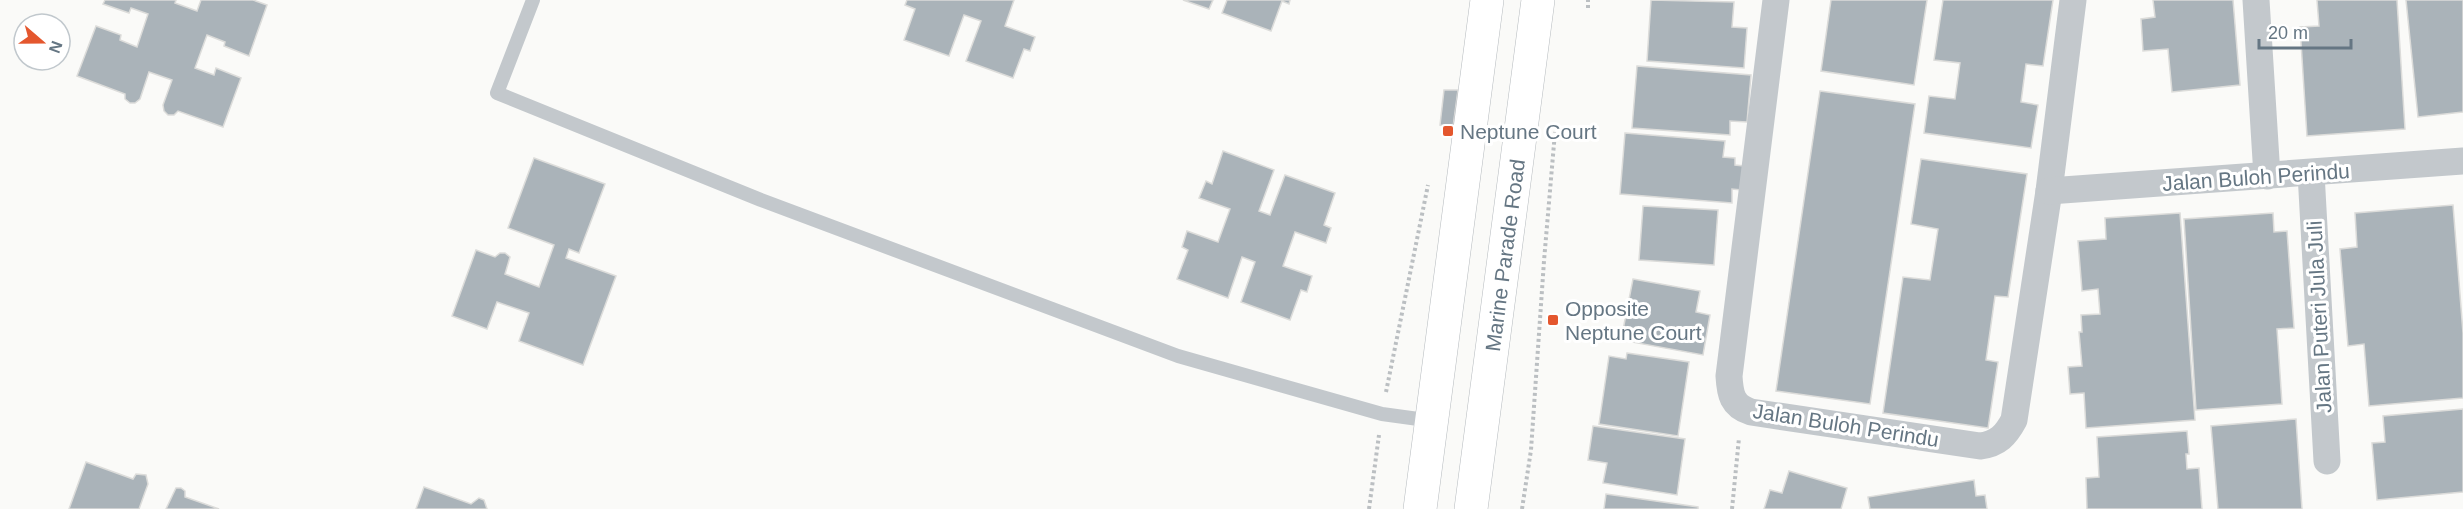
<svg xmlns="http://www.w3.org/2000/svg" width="2463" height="509" font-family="Arial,sans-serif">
  <rect width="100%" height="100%" fill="#fafaf8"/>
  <g fill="#aab3b9" stroke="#dcdcda" stroke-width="1.5">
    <path d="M105,0H176L175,3L197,11L201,0H253L267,5L249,56L224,46L225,42L207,35L195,68L214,75L216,68L241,78L223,127L178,111L174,115H168L164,111L163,105L172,80L149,72L140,99L135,103H130L125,99V94L77,76L96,26L121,35L120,40L137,47L148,14L131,8L129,13L103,4Z"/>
    <path d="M907,0H1014L1005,26L1035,37L1030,51L1024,49L1013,78L966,61L981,21L964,15L949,56L904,40L915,9L905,5Z"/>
    <path d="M1183,0H1213L1209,9Z"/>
    <path d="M1227,0H1290L1289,4L1282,1L1271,31L1222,13Z"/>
    <path d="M1651,0L1734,2L1732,27L1747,28L1744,68L1647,61Z"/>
    <path d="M1831,0H1927L1914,85L1821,71Z"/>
    <path d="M1943,0H2053L2043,66L2026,64L2021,102L2038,105L2031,148L1924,133L1929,96L1955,99L1960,63L1934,60Z"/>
    <path d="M2153,0H2233L2240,85L2172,92L2168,49L2143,51L2141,19L2155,17Z"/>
    <path d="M2317,0H2397L2405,129L2307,136L2300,27L2319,26Z"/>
    <path d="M2406,0H2463V112L2418,117Z"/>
    <path d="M1637,66L1751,75L1747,122L1730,121V135L1632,128Z"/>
    <path d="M1444,90H1458L1453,127L1440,125Z"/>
    <path d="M1820,91L1915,104L1870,404L1776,391Z"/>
    <path d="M1625,133L1725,141L1723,157L1735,158V165L1744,166L1742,190L1732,189V203L1620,194Z"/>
    <path d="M1223,151L1274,170L1259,211L1270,215L1285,175L1335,193L1324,225L1331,228L1326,243L1295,232L1283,266L1312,276L1307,292L1301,290L1290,320L1241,302L1255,262L1242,257L1228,298L1177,279L1188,250L1182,247L1187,231L1218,242L1230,209L1199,198L1206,181L1212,184Z"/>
    <path d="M534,158L605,184L579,253L569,249L566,258L616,276L583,365L519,341L529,313L497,302L487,329L452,316L476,250L495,257L500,253H505L510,257L505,274L539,287L554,245L508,228Z"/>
    <path d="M1921,159L2027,174L2008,297L1995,296L1986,360L1998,362L1988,428L1883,413L1903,277L1930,280L1938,229L1911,224Z"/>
    <path d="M2453,205L2463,333V398L2369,406L2364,344L2348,346L2340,249L2357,247L2355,213Z"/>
    <path d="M1643,206L1718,210L1714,265L1639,260Z"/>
    <path d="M2180,213L2195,420L2086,428L2084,393L2070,394L2068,367L2082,366L2079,332H2082L2081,315L2100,314L2098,289L2082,291L2078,241L2106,239L2105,218Z"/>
    <path d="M2273,213L2274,232L2287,231L2294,328L2277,329L2282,404L2196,410L2184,219Z"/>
    <path d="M1633,279L1700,291L1696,312L1710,315L1703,355L1621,340Z"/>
    <path d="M1627,353L1689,362L1678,436L1599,424L1609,356L1626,359Z"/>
    <path d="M2463,409V492L2377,500L2372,443L2385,442L2383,416Z"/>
    <path d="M2296,419L2302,509H2218L2211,426Z"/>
    <path d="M1593,426L1685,439L1677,495L1603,483L1607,463L1588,460Z"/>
    <path d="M2187,431L2189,454H2186L2187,469L2199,468L2202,509H2087L2086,478L2099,477L2097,437Z"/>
    <path d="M86,462L133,479L136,474L146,475L148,484L139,509H69Z"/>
    <path d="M1789,471L1847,488L1841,509H1764L1770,490L1782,493Z"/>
    <path d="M1974,480L1976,496L1985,495L1987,509H1870L1868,497Z"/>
    <path d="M424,487L471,504L479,498L484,500L487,509H416Z"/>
    <path d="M176,488H181L185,491V497L219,509H166Z"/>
    <path d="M1606,494L1698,507V509H1604Z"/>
  </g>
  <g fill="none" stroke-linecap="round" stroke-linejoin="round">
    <defs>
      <g id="primary">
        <path d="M1420,509L1487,0"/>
        <path id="s1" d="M1471,509L1538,0"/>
      </g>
    </defs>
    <use href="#primary" stroke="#b5babe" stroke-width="34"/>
    <g stroke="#bbbfc2" stroke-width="4" stroke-dasharray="3 3" stroke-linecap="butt">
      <path d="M1588,8V0"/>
      <path d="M1386,392L1428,185"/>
      <path d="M1369,509L1379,435"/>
      <path d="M1522,509L1531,450L1544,261L1555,132"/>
      <path d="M1732,509L1739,438"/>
    </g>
    <path stroke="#c3c8cc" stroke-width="14" d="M533,0L497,93L761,200L1178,356L1382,414L1433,421"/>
    <g stroke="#c3c8cc" stroke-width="27">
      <path d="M1776,0L1729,376C1730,394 1732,406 1751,412L1980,446C1998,444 2006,435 2014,420L2049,191L2073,0"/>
      <path d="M2256,0L2267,176"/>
      <path d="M2311,173L2327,461"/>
      <path d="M2049,191L2463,161"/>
    </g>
    <use href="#primary" stroke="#fff" stroke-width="33"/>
  </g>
  <g fill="#e4572e" stroke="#fff" stroke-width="2">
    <rect x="1442" y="125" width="12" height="12" rx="3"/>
    <rect x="1547" y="314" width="12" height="12" rx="3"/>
  </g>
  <g text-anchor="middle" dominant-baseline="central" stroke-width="6" stroke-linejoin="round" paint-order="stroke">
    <g font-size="21" fill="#657683" stroke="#fff" text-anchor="start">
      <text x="1460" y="131">Neptune Court</text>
      <text x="1565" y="308">Opposite<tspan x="1565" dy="24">Neptune Court</tspan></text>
    </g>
    <g font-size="21" fill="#657683" stroke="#fff">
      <text transform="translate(2256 177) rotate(-4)">Jalan Buloh Perindu</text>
      <text stroke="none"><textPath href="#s1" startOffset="256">Marine Parade Road</textPath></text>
      <text transform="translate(2319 317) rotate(-93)">Jalan Puteri Jula Juli</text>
      <text transform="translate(1846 425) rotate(9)">Jalan Buloh Perindu</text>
    </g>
  </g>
  <g transform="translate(42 42) rotate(110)"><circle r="28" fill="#ffffff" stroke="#c1c8cd" stroke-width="1.5"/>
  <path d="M0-4.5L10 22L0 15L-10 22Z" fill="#e4572e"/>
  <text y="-9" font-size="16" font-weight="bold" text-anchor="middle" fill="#657683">N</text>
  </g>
  <path d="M2259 39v9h92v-9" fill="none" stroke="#657683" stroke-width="3"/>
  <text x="2268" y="39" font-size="18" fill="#657683" stroke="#ffffff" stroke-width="4.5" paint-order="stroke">20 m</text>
</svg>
